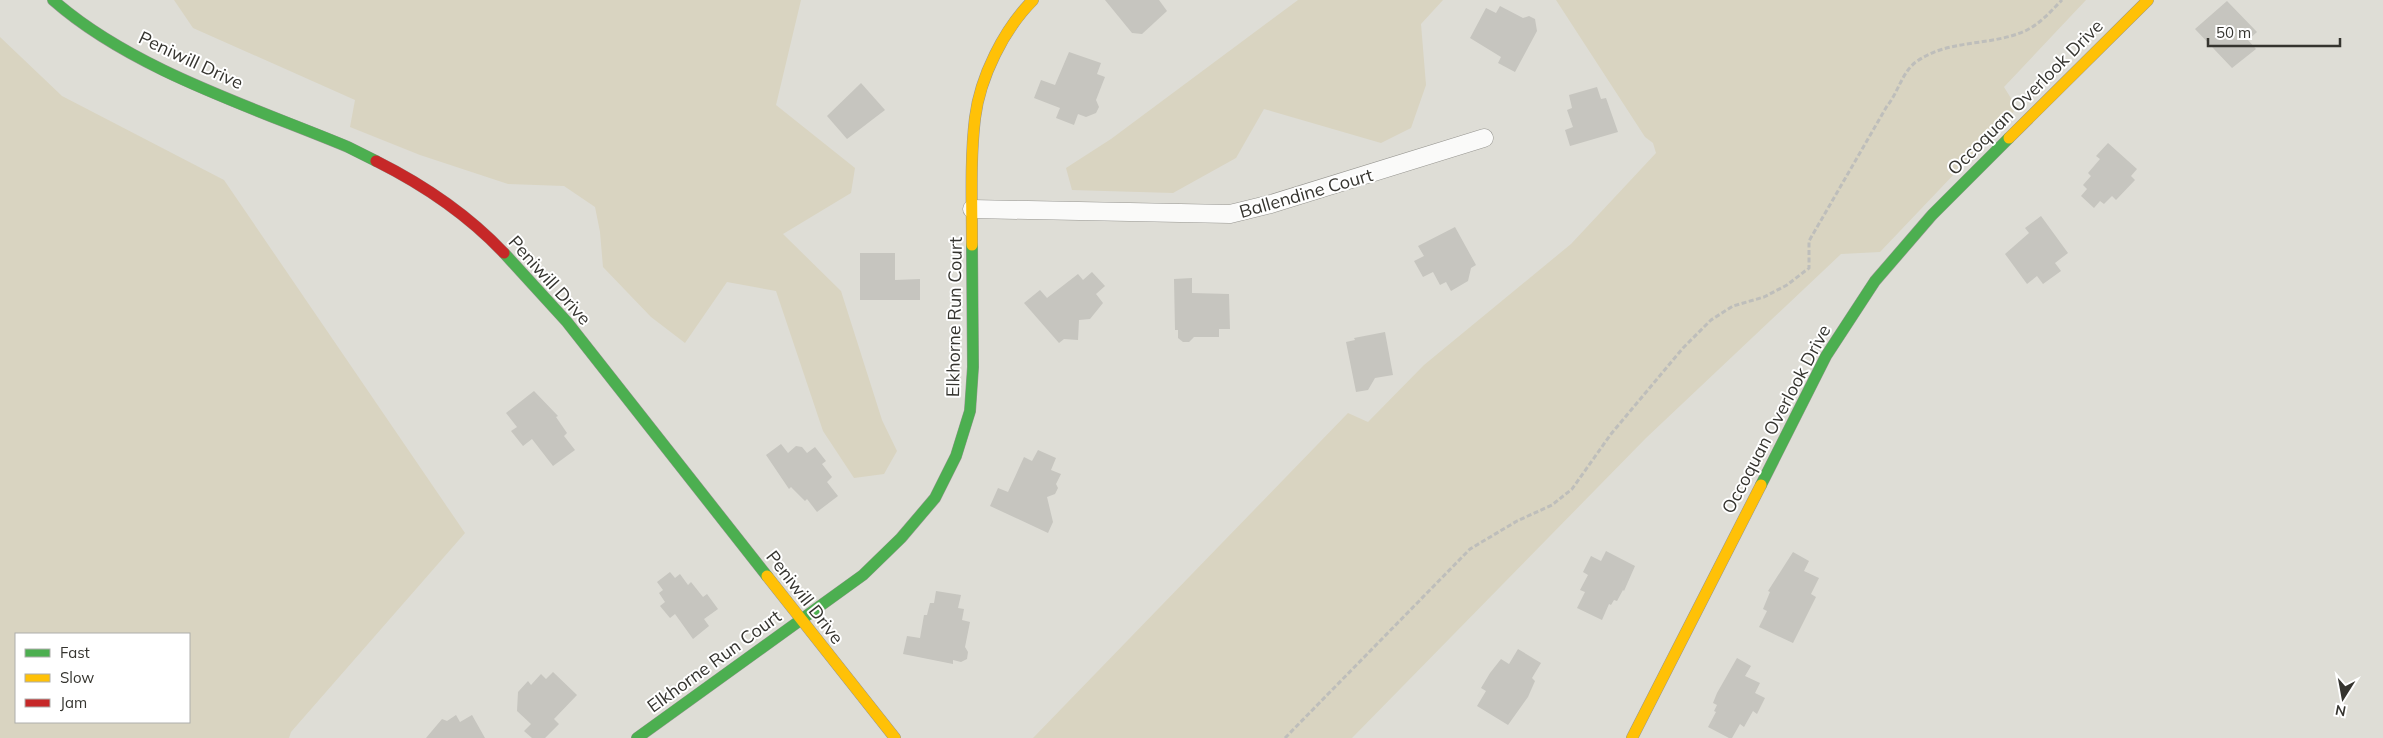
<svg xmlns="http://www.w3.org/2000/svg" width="2383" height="738" font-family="Mulish,sans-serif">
  <rect width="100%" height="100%" fill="#deddd6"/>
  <g fill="#d9d4c1" fill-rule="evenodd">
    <path d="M174,0H801L776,105L855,168L851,193L783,234L841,291L882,420L897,451L884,474L854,478L823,431L776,291L727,282L685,343L651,317L603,267L600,232L595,207L564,186L508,184L420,155L350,127L355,100L193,28Z"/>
    <path d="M1298,0H1443L1421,24L1426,85L1411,128L1381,143L1264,109L1236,158L1173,193L1072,190L1066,168L1111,139Z"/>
    <path d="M1556,0H2086L2004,87L2017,108L1880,252L1841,254L1646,438L1352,738H1033L1348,413L1368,422L1424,365L1571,244L1656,153L1653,143L1645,137Z"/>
    <path d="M0,37L62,96L224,180L465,533L291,732L289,738H0ZM16,634H189V722H16Z"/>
  </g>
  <g fill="#c6c5bf">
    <path d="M1105,0H1159L1167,11L1142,34L1132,33Z"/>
    <path d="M2227,1L2257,32L2248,40L2256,49L2232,68L2195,29Z"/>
    <path d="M1500,6L1523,18L1529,16L1535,19L1537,31L1515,72L1498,63L1501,57L1470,38L1486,8L1496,13Z"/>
    <path d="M1069,52L1101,63L1097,74L1105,77L1096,100L1099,107L1096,113L1086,117L1078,114L1074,125L1056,118L1060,108L1034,98L1041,80L1055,85Z"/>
    <path d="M861,83L885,110L847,139L827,116Z"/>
    <path d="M1597,87L1601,99L1606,98L1618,132L1570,146L1565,130L1573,127L1567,110L1572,108L1569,95Z"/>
    <path d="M2108,143L2137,169L2131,176L2135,180L2116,200L2112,196L2104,204L2100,201L2094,208L2081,196L2087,189L2083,185L2091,176L2088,173L2100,159L2096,156Z"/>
    <path d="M2041,216L2068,253L2055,263L2061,271L2043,284L2037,276L2027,284L2005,254L2029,233L2025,228Z"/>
    <path d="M1455,227L1476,265L1471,268L1468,281L1451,291L1446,282L1440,285L1433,272L1423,277L1414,261L1424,256L1418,246Z"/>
    <path d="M860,253H895V280L920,279V300H860Z"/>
    <path d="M1092,272L1105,286L1096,294L1103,303L1090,319L1079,320L1078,340L1064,339L1059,343L1024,303L1040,290L1047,298L1078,274L1083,280Z"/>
    <path d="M1192,278V293L1229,294L1230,329H1219V337H1194L1189,342H1183L1178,338V330H1175L1174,279Z"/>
    <path d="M1385,332L1393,375L1375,378L1368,390L1356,392L1346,342L1355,340L1354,338Z"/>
    <path d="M534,391L558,416L556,417L567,433L564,436L575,450L553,466L532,439L523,446L511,431L517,427L506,413Z"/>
    <path d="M781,444L788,453L796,446L802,447L807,453L815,447L826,461L822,464L832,477L827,482L838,496L817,512L807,499L805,501L791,487L789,489L766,455Z"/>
    <path d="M1038,450L1056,458L1051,470L1061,474L1056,484L1058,488L1055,494L1047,497L1053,522L1048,533L990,506L998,488L1008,492L1024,457L1032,461Z"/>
    <path d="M1606,551L1635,566L1624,591L1623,590L1617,601L1614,600L1611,605L1609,604L1602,620L1577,608L1585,592L1580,590L1588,575L1583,572L1591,556L1601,561Z"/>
    <path d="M1793,552L1809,561L1804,571L1819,578L1811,594L1816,597L1793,643L1759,627L1767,611L1763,609L1770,592L1768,591Z"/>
    <path d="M670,572L675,578L680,574L688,585L691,582L703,597L707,594L718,609L704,619L709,626L693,639L675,614L670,618L660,606L665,602L659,593L663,590L657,582Z"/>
    <path d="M936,591L961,595L958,608L964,609L962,620L970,622L965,647L968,652L967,659L961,662L953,660V664L903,654L907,636L920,638L924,615H927L930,603H934Z"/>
    <path d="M1518,649L1541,663L1532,678L1535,681L1528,697L1508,725L1477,706L1486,691L1481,688L1490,673L1501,659L1509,664Z"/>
    <path d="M1737,658L1751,666L1745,676L1760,683L1755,693L1765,698L1757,714L1753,711L1744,727L1740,724L1732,738H1729L1708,727L1716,712L1714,711L1717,705L1713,703L1717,693Z"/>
    <path d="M553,672L577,695L554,719L559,724L545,738H532L524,731L531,724L517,711L518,692L528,681L531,685L541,674L546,679Z"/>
    <path d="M456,715L460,722L472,715L485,738H426L442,719L447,721Z"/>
  </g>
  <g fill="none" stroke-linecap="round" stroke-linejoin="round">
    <defs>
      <path id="street" d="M972,209L1230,214L1271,204L1484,138"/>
      <g id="fast">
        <path d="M53,0C131,69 252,107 348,147L376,161"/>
        <path d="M504,253L567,322L767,576"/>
        <path d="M1761,485L1826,356L1875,281L1932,215L2009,138"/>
        <path d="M637,738L863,575L901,538L935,498L956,456L970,411L973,367L972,245"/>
      </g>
      <g id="slow">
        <path d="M2009,138L2148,0"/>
        <path d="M972,245C972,203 970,160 975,118C980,77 1004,29 1033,0"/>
        <path d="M767,576L895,738"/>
        <path d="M1632,738L1761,485"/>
      </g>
      <path id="jam" d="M376,161C422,184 469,216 504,253"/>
    </defs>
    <use href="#street" stroke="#979691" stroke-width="19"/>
    <use href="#fast" stroke="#979691" stroke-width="12"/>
    <use href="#slow" stroke="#979691" stroke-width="12"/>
    <use href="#jam" stroke="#979691" stroke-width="12"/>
    <path stroke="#bebebb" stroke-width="3" stroke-dasharray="5 2.5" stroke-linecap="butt" d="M1285,738L1470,549L1517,521L1552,505L1572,489L1611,434L1683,348L1711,320L1733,306L1764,297L1787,285L1809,268V241L1887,106C1898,93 1902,72 1916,62C1949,38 1992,47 2027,30C2041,23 2051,11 2062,0"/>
    <use href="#street" stroke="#fafaf9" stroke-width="18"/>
    <use href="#fast" stroke="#4caf50" stroke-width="11"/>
    <use href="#slow" stroke="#ffc107" stroke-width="11"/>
    <use href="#jam" stroke="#c62828" stroke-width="11"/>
  </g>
  <g text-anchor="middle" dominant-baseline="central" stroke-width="4" stroke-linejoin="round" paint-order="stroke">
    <g font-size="18" fill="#35342f" stroke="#fff">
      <text transform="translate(191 60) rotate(25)">Peniwill Drive</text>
      <text transform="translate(2025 97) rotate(-45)">Occoquan Overlook Drive</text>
      <text transform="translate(1306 193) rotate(-16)">Ballendine Court</text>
      <text transform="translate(550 280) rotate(48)">Peniwill Drive</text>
      <text transform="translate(954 317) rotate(-89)">Elkhorne Run Court</text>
      <text transform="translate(1776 419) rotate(-62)">Occoquan Overlook Drive</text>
      <text transform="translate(805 597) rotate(52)">Peniwill Drive</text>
      <text transform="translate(714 661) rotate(-36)">Elkhorne Run Court</text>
    </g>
  </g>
  <rect x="15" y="633" width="175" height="90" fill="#ffffff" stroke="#aeaeac"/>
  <rect x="25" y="649" width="25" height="8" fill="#4caf50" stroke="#aeaeac"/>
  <text x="60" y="658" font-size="15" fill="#35342f">Fast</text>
  <rect x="25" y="674" width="25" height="8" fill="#ffc107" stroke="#aeaeac"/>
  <text x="60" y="683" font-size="15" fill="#35342f">Slow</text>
  <rect x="25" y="699" width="25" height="8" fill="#c62828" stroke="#aeaeac"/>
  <text x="60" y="708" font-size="15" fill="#35342f">Jam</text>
  <g transform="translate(2343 698) rotate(191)" stroke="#ffffff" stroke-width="4" paint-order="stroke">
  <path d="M0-4L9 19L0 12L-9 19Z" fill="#35342f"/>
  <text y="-8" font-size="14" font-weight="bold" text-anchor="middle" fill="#35342f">N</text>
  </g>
  <path d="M2208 38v8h132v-8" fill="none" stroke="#35342f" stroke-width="2.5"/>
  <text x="2216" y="38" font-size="15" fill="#35342f" stroke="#ffffff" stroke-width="4" paint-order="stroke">50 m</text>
</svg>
